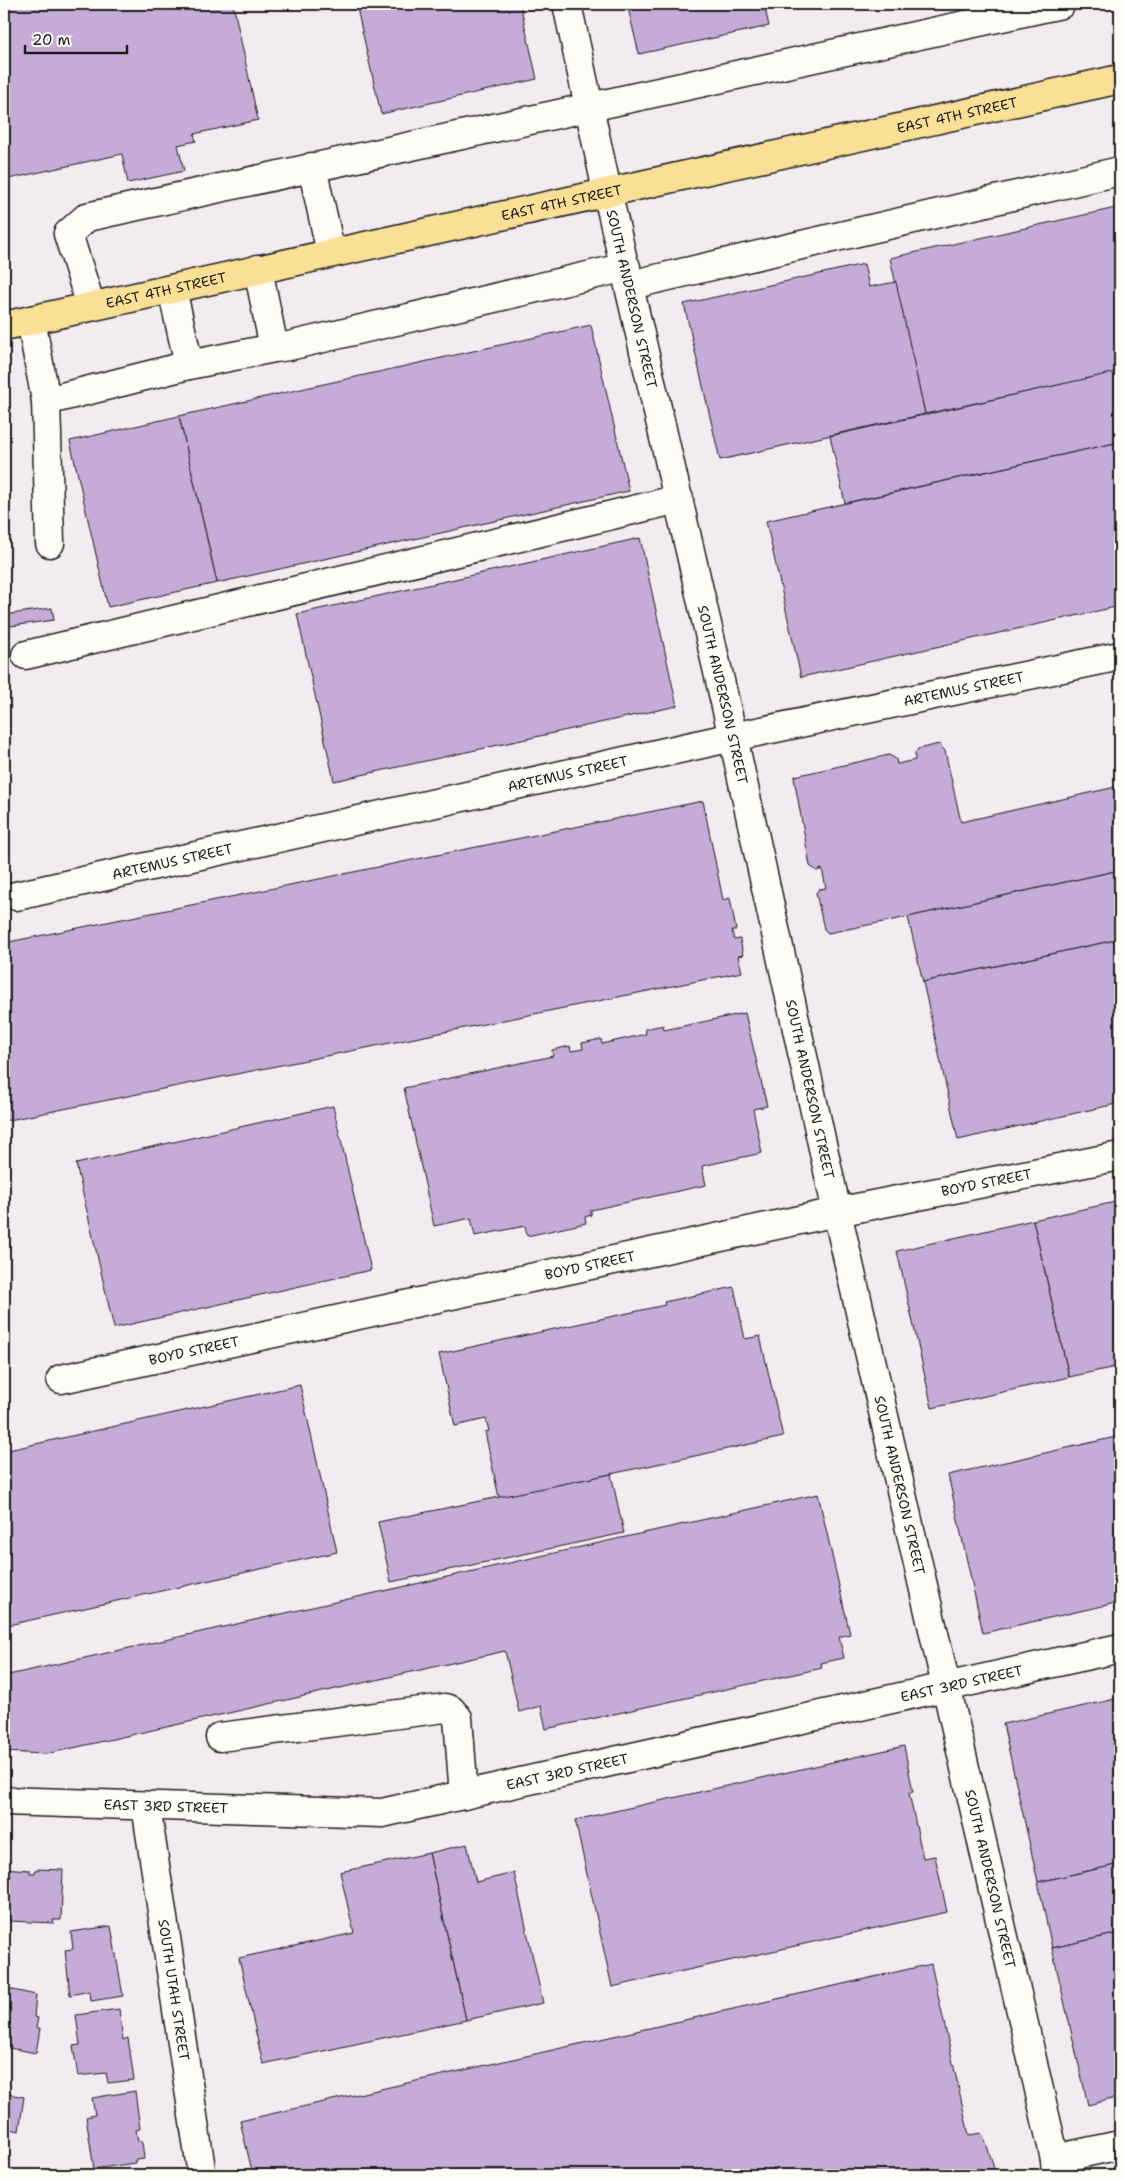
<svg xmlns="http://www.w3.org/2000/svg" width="1124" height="2179" font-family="'Shantell Sans',sans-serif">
  <rect width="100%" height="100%" fill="#f2ecf1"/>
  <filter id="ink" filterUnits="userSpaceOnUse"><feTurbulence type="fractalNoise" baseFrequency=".02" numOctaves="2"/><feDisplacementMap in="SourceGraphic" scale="10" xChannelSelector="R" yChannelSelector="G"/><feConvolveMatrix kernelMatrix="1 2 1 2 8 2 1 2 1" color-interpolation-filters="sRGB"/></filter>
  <g filter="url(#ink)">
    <g fill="#c6abd9" stroke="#1c1c1c">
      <path d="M4,4H233L258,120L194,134L196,141L178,145L184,171L128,183L122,154L4,180Z"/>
      <path d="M356,4H520L537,79L381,114Z"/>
      <path d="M627,4H764L769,26L639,54Z"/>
      <path d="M1120,207V372L925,414L890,258Z"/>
      <path d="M864,264L869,287L896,282L925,414L720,460L684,304Z"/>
      <path d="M591,325L629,491L217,583L179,416Z"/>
      <path d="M1116,372L1120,390V442L845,503L830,436Z"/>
      <path d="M179,416L217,583L108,607L70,441Z"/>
      <path d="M1120,442V606L801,677L766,521Z"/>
      <path d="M640,538L677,706L334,781L297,614Z"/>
      <path d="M52,608L54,620L4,627V615Z"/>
      <path d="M939,744L945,751L961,822L1120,786V870L908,917L828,933L824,929L816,893L819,889L826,888L822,869L817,871L810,866L794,778L795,776L889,755L896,759L897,764L915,760V753L918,749Z"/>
      <path d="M703,801L723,900L730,898L736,930H732L734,940L740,939L743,955L738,956L742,972L4,1121V943Z"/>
      <path d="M1120,870V939L923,982L908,917Z"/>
      <path d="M1120,939V1103L958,1140L923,982Z"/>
      <path d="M745,1013L767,1106L753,1109L762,1153L702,1166L706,1185L591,1210V1215L585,1217L586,1223L527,1236L525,1226L475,1236L471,1218L434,1226L404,1088L553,1056L552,1050L570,1046L571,1051L583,1049L582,1043L601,1039L602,1044L646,1034L645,1029L663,1025L664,1030Z"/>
      <path d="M333,1106L371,1270L114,1328L76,1164Z"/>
      <path d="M1120,1201V1366L1069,1377L1033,1220Z"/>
      <path d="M1033,1220L1069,1377L932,1408L897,1251Z"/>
      <path d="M734,1287L745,1339L760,1336L783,1437L499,1498L485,1432L489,1431L486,1419L455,1426L439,1354L665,1305L664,1302Z"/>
      <path d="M300,1385L337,1552L4,1626V1451Z"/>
      <path d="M1120,1436V1602L983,1633L948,1475Z"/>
      <path d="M611,1474L624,1533L391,1582L378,1522Z"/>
      <path d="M818,1494L850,1634L839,1637L844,1658L821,1663L822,1668L546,1729L541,1706L519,1712L505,1651L46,1754L4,1752V1676Z"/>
      <path d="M1120,1698V1864L1038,1882L1003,1724Z"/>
      <path d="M904,1746L913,1792L909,1793L923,1858L935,1856L947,1912L612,1987L575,1820Z"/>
      <path d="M467,1844L476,1882L514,1873L543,2003L466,2020L429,1853Z"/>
      <path d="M429,1853L466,2020L263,2064L239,1958L354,1933L340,1872Z"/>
      <path d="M1120,1864V1933L1052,1948L1038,1882Z"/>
      <path d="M4,1868L30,1870V1873H35L36,1869L63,1870L61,1920H53L54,1923L9,1921V1912H4Z"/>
      <path d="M111,1926L123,1996L91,2001L90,1991L70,1995L65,1950L73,1949L71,1932Z"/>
      <path d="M1120,1933V2097L1088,2105L1052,1948Z"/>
      <path d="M931,1964L969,2135L981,2133L985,2140L993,2164L994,2175H253L240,2121Z"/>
      <path d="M4,1988L36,1995L34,2017L38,2018L36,2028H40L36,2053L4,2047Z"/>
      <path d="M119,2009L123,2040L128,2038L134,2080L108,2083L106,2073L78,2076L73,2046L80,2045L76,2015Z"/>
      <path d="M135,2091L140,2129L136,2130L138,2141H142L144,2159L135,2160V2163L94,2169L86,2117L95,2115L92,2098Z"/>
      <path d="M4,2093L24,2097L19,2131L11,2129L7,2146H4Z"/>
    </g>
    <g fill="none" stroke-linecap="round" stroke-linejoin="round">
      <defs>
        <g id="minor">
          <path id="s1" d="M567,4L607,191L733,737L837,1212L1055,2159L1056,2175"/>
          <path d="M312,167L331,253"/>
          <path d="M258,269L274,348L289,346L626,267"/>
          <path d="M630,285L1120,171"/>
          <path d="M172,289L189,365L274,348"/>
          <path d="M91,306L68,234L87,217L1061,4"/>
          <path d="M31,320L46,401L50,543"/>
          <path d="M46,401L189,365"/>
          <path d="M26,655L679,499"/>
          <path id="s2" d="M16,896L733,737L1120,656"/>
          <path id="s3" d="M61,1379L837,1212L1120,1156"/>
          <path d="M220,1737L445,1708L451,1710L458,1718L464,1795"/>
          <path id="s4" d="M4,1801L382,1813L1120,1648"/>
          <path id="s5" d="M146,1806L202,2175"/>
          <path d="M1055,2159L1120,2145"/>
        </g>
        <g id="major">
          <path id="s6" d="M4,326L1120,79"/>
        </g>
      </defs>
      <use href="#minor" stroke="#1c1c1c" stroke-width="31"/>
      <use href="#major" stroke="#1c1c1c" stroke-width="31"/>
      <use href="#minor" stroke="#fdfcf7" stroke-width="28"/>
      <use href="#major" stroke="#fadf96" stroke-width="28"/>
    </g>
  </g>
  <g text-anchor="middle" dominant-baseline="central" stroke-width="5" stroke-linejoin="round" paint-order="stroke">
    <g font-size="14" fill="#1c1c1c" stroke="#fdfcf7">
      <text stroke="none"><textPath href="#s6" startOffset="976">EAST 4TH STREET</textPath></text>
      <text stroke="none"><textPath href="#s6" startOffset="571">EAST 4TH STREET</textPath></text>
      <text stroke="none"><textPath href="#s6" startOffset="166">EAST 4TH STREET</textPath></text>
      <text stroke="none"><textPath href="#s1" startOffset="302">SOUTH ANDERSON STREET</textPath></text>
      <text stroke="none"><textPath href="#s2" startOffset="970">ARTEMUS STREET</textPath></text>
      <text stroke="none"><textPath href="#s1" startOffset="708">SOUTH ANDERSON STREET</textPath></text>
      <text stroke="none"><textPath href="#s2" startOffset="565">ARTEMUS STREET</textPath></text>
      <text stroke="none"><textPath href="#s2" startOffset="160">ARTEMUS STREET</textPath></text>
      <text stroke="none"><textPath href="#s1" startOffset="1112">SOUTH ANDERSON STREET</textPath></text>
      <text stroke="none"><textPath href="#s3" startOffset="946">BOYD STREET</textPath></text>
      <text stroke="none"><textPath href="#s3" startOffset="541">BOYD STREET</textPath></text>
      <text stroke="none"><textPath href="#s3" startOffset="136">BOYD STREET</textPath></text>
      <text stroke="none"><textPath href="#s1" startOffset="1518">SOUTH ANDERSON STREET</textPath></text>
      <text stroke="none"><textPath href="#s4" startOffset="972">EAST 3RD STREET</textPath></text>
      <text stroke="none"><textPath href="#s4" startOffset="568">EAST 3RD STREET</textPath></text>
      <text stroke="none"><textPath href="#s4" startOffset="162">EAST 3RD STREET</textPath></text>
      <text stroke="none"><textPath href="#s1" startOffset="1922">SOUTH ANDERSON STREET</textPath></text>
      <text stroke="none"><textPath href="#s5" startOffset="186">SOUTH UTAH STREET</textPath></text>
    </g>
  </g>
  <rect width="1124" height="2179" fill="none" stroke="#fdfcf7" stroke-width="20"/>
  <rect x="10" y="10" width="1104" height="2159" fill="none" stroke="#1c1c1c" stroke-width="2" filter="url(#ink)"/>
  <path d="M25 45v8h102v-8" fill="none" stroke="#1c1c1c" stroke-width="2.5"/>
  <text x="32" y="45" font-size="15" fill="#1c1c1c" stroke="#fdfcf7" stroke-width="4" paint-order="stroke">20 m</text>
</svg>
